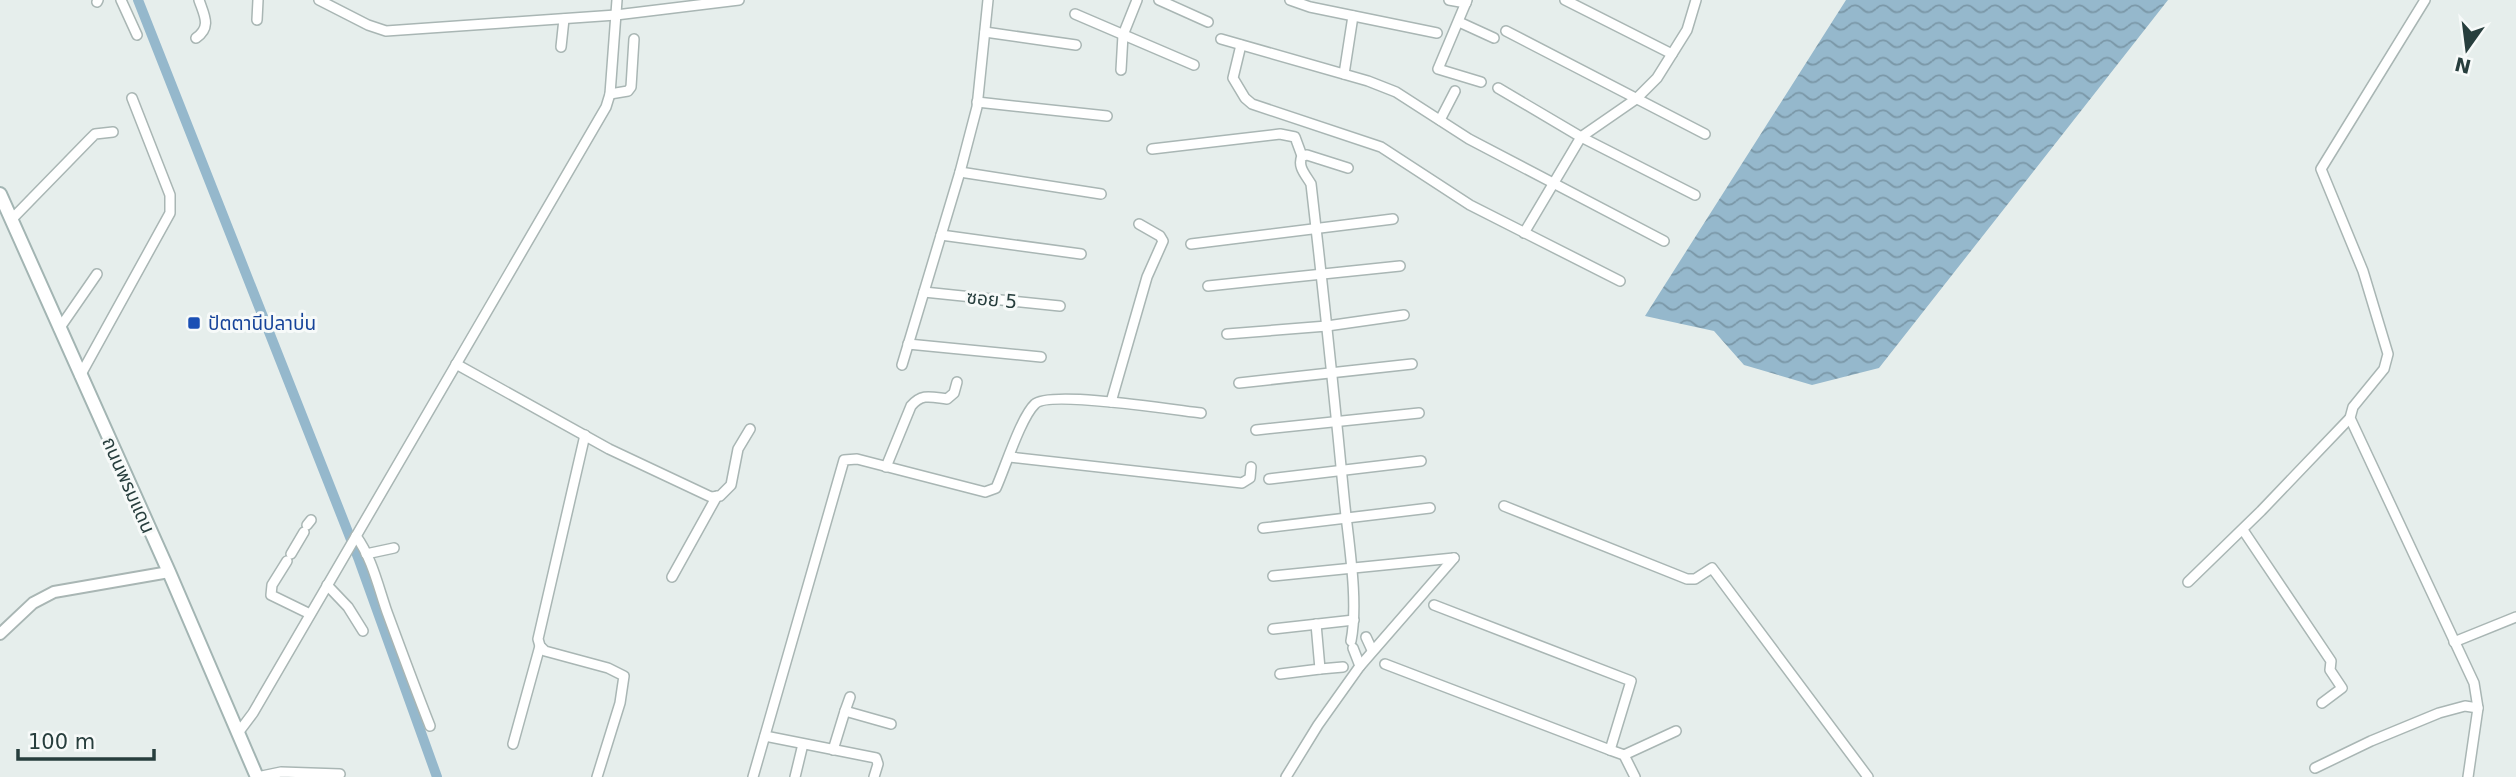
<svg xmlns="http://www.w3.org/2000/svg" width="2516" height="777" font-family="'DejaVu Sans','Noto Sans Thai',sans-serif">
  <defs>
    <pattern id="water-waves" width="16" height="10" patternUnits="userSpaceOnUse" patternTransform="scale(1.75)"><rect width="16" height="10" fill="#95b8cc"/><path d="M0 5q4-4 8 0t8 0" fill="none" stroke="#7a97a7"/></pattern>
  </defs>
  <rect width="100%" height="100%" fill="#e6eeec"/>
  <path fill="url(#water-waves)" d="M1846,0H2168L1879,368L1812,385L1744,365L1714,331L1645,316Z"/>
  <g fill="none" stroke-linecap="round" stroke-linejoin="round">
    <path stroke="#95b8cc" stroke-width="10" d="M138,0L359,560L437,777"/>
    <defs>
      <g id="minor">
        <path d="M121,0L137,35"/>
        <path d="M319,0L368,25L386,31L616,15L739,0"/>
        <path d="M1159,0L1208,22"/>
        <path d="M1290,0L1310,7L1437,33"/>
        <path d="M1449,0L1466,3"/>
        <path d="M1467,0L1438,69L1481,82"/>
        <path d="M1565,0L1672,54"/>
        <path d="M2425,0L2321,169L2363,271L2388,354L2384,369L2353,407L2350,418L2474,683L2478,708L2468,777"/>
        <path d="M97,2L98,0"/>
        <path d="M1075,14L1194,65"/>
        <path d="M257,20L258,0"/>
        <path d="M1459,22L1494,38"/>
        <path d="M1506,31L1705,134"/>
        <path d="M985,32L1076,45"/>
        <path d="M196,38C212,27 204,15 199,0"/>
        <path d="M1221,39L1368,81L1396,92L1469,139L1664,241"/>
        <path d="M1241,45L1233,78L1245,98L1252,104L1381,147L1470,205L1620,281"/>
        <path d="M561,47L564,19"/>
        <path d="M1121,70L1123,35L1137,0"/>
        <path d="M1344,74L1353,16"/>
        <path d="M1498,88L1581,137L1695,195"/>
        <path d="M610,94L628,91L631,87L634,39"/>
        <path d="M977,102L1107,116"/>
        <path d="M1440,120L1455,91"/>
        <path d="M1152,149L1280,134L1295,137L1302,156"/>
        <path d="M1348,168L1307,155L1302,156C1297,167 1306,175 1311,184C1323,288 1334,393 1344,497C1348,540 1359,600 1351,641"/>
        <path d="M960,172L1101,194"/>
        <path d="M11,220L89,140L95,134L113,132"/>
        <path d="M1524,233L1581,137L1636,99L1657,78L1687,30L1696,0"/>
        <path d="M941,235L1081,254"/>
        <path d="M1191,244L1393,219"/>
        <path d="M1208,286L1400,266"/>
        <path d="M924,292L1060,306"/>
        <path d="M59,329L97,274"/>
        <path d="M1227,334L1327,326L1404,315"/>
        <path d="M908,344L1041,357"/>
        <path d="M456,364L609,449L711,497L720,496L731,485L738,449L750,429"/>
        <path d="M902,365L960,172L977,107L988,0"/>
        <path d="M80,376L170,213V195L132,98"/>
        <path d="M1239,383L1412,364"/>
        <path d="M1111,402L1147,277L1163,241L1160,236L1139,224"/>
        <path d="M1256,430L1419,413"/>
        <path d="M585,435L538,639L540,646L545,651L608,668L624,676L620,703L597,777"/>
        <path d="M1010,457L1242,483L1250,478L1251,467"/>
        <path d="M886,467L911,406C922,393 931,397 947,399L954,393L957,382"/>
        <path d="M1269,479L1421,461"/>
        <path d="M1504,506L1687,579H1695L1712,568L1868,777"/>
        <path d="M307,525L311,520"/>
        <path d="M1263,528L1430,508"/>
        <path d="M2243,530L2331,661L2330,670L2342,688L2322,703"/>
        <path d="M356,536C372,558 378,586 387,612C401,650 415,688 430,726"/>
        <path d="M291,554L304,532"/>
        <path d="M366,554L394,548"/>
        <path d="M287,561L272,585L271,595L310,614"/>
        <path d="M1273,576L1454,558"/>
        <path d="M672,577L717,496"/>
        <path d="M2188,582L2261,511L2350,418"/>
        <path d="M327,585L348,607L363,631"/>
        <path d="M1273,629L1354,620"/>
        <path d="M1366,637L1372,650"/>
        <path d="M2454,642L2516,617"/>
        <path d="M1353,648L1360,666"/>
        <path d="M1385,664L1610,750L1631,681L1434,605"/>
        <path d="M1320,669L1343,667"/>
        <path d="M1280,674L1320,669L1316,624"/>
        <path d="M845,711L850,697"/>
        <path d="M238,733L253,713L606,107L610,94L617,0"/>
        <path d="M765,736L876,758L878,764L874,777"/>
        <path d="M513,744L540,646"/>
        <path d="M833,750L845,711L891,724"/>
        <path d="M1610,750L1624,755L1635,777"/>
        <path d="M1624,755L1676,731"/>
        <path d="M2315,768L2371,741L2439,713L2465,706L2478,708"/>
        <path d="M257,777L281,772L340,774"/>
        <path d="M753,777L844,460L857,459L985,492L996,488C1005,468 1021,417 1035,404C1049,390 1175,410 1201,413"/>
        <path d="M795,777L803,744"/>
        <path d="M1286,777L1318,725L1360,666L1454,558"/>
      </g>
      <path id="tertiary" d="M0,634L33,603L54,592L169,572"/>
      <path id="secondary" d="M0,194L169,572L257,777"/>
    </defs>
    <use href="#minor" stroke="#a9b6b4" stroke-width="12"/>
    <use href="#tertiary" stroke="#a9b6b4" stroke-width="14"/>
    <use href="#secondary" stroke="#a3b5b3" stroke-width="16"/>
    <use href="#minor" stroke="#fff" stroke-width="9"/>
    <use href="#tertiary" stroke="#fff" stroke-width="10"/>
    <use href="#secondary" stroke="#fff" stroke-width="12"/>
  </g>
  <rect fill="#1a4fb4" stroke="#f7faf9" stroke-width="2.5" x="187" y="316" width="14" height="14" rx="3.5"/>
  <g text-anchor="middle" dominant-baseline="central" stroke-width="6" stroke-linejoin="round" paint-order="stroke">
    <g font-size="19" fill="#273e3d" stroke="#f7faf9">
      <text transform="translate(992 299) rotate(6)">ซอย 5</text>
      <text transform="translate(129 485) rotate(66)">ถนนพรมแดน</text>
    </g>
    <g font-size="19" fill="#164399" stroke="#f7faf9" text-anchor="start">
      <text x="208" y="323">ปัตตานีปลาบ่น</text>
    </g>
  </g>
  <g transform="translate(2467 49) rotate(194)" stroke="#f7faf9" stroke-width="5" paint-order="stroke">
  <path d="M0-5L12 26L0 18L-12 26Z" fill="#273e3d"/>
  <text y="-10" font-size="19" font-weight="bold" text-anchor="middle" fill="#273e3d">N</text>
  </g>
  <path d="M18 749v10h136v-10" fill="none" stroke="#273e3d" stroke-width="3.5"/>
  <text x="28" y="749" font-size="21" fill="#273e3d" stroke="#f7faf9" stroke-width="5" paint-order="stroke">100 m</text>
</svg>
